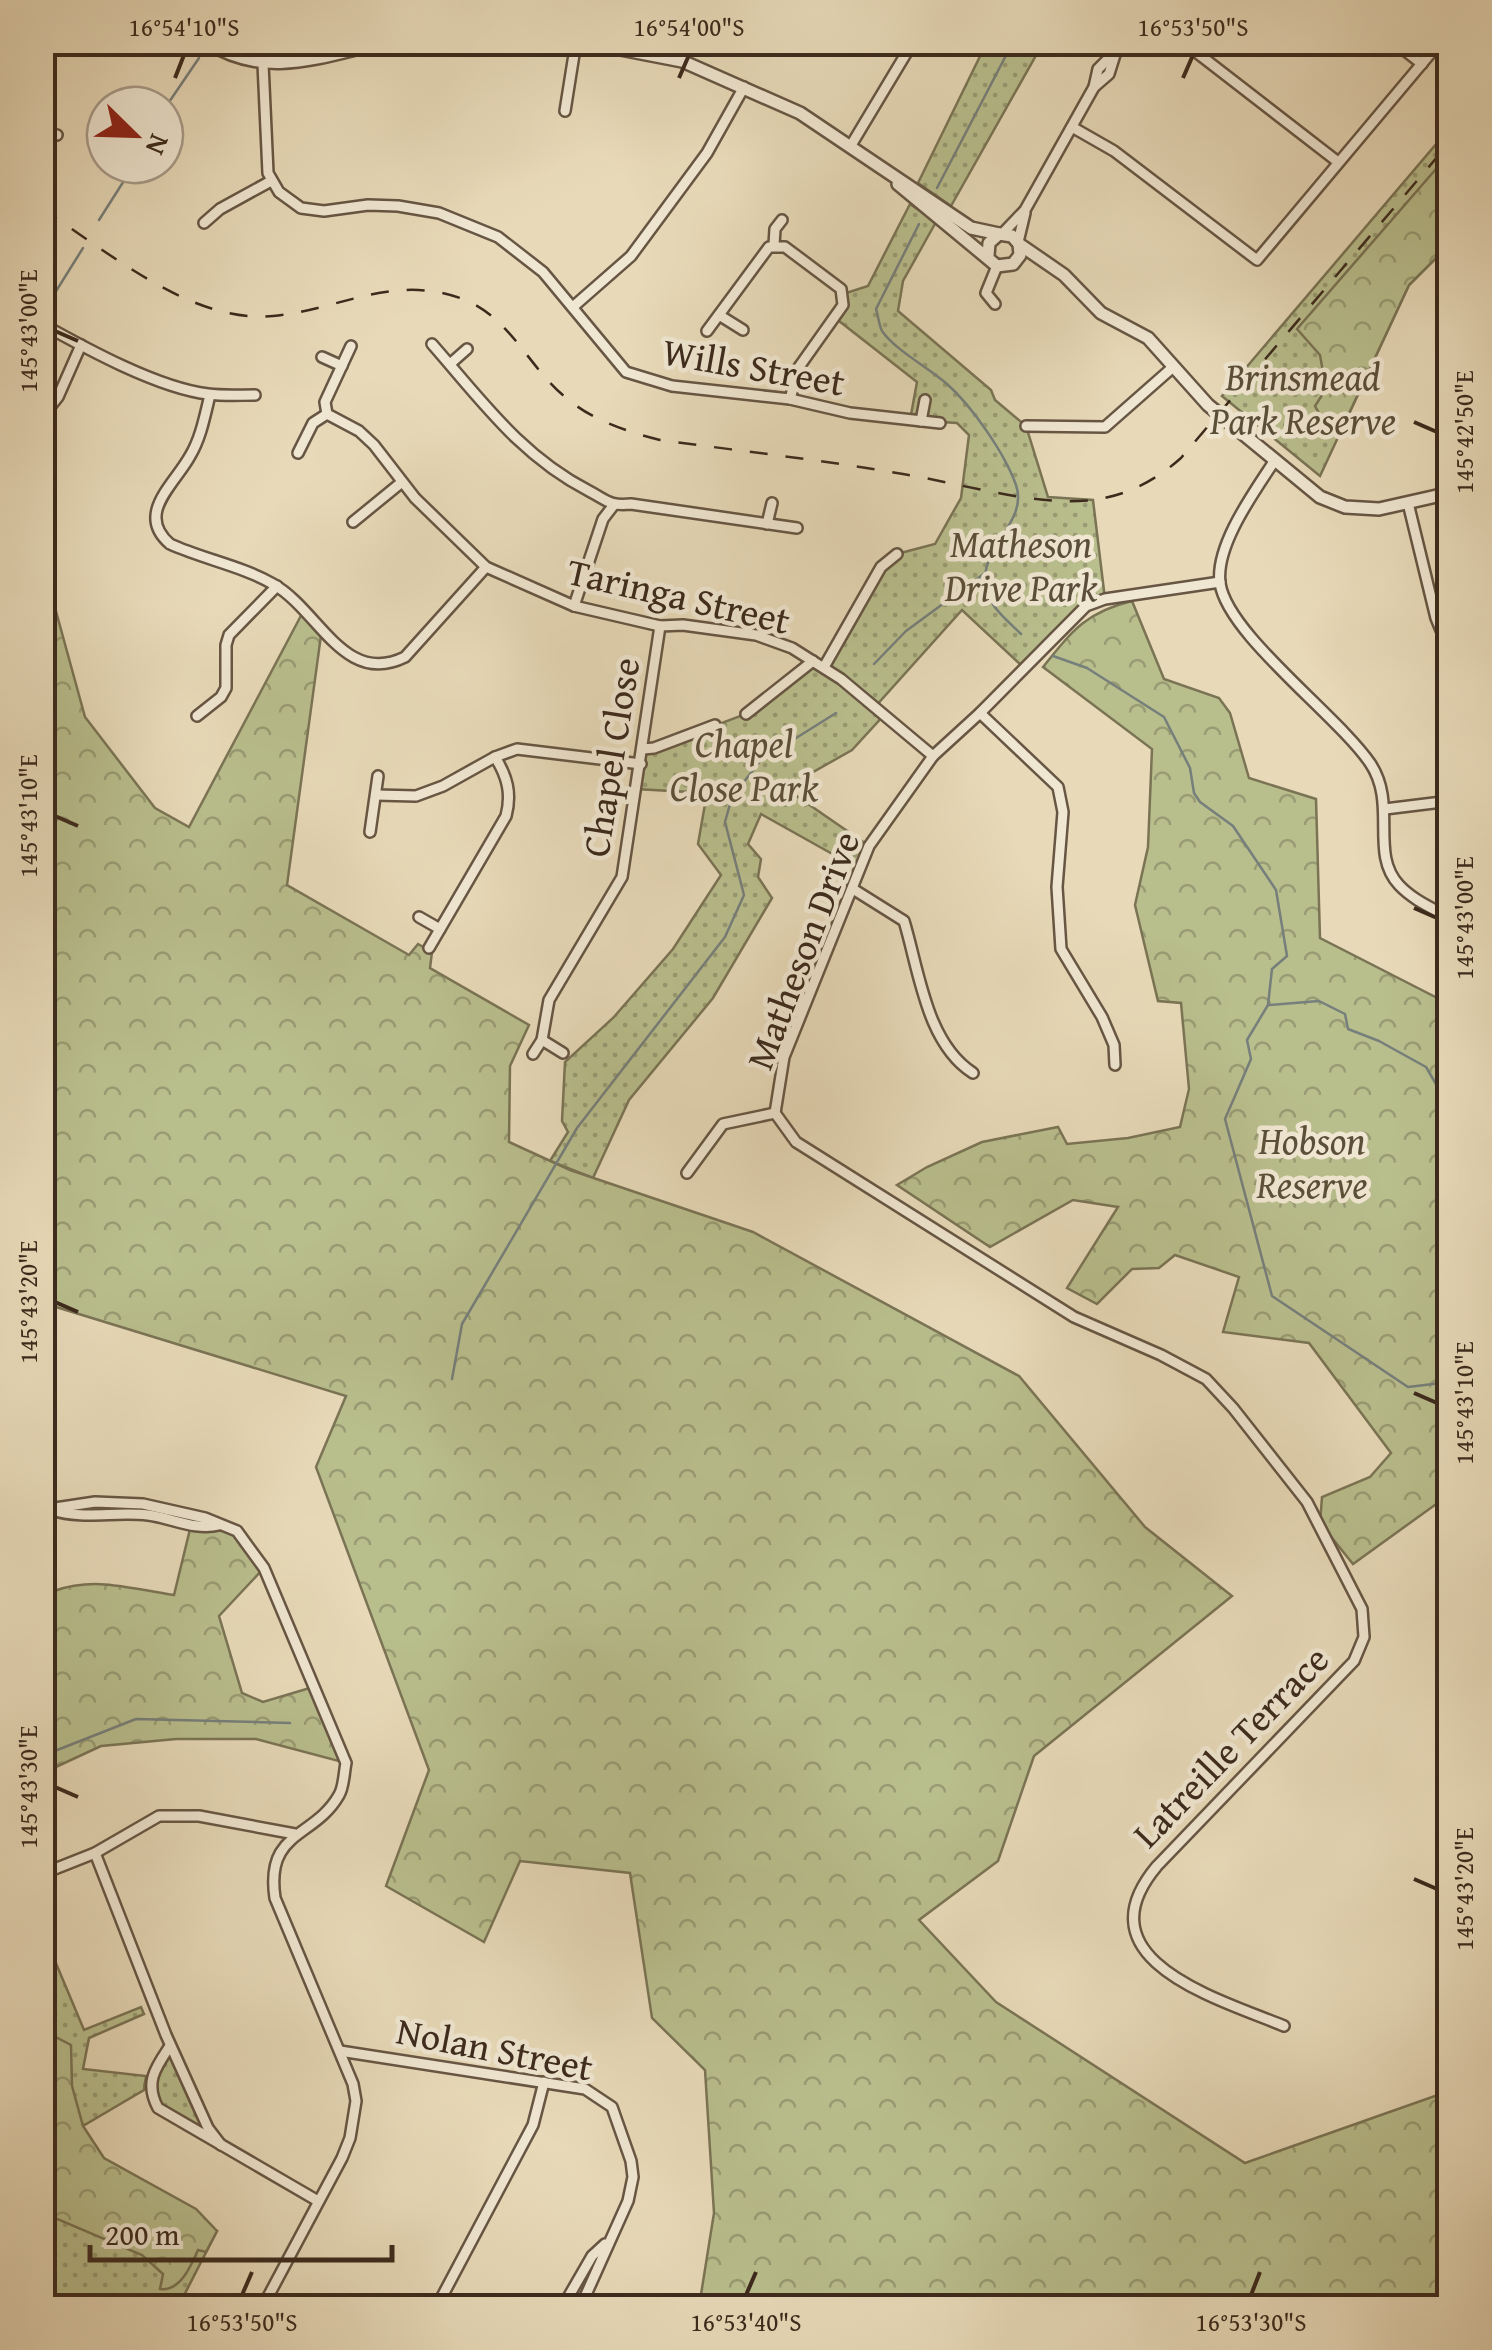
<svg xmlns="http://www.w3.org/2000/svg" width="1492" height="2350" font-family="'Gentium Book Plus',serif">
  <defs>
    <pattern id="grass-dots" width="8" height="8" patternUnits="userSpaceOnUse" patternTransform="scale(2.5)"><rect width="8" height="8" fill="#b9be8d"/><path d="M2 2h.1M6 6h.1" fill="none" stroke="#989b73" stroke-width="1.8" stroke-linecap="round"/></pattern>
    <pattern id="forest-crowns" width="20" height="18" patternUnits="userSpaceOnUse" patternTransform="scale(2.5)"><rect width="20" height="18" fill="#b9be8d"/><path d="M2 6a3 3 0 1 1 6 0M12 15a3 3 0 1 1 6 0" fill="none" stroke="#989b73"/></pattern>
  </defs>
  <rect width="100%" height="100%" fill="#e8dab9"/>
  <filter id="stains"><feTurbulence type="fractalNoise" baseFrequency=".002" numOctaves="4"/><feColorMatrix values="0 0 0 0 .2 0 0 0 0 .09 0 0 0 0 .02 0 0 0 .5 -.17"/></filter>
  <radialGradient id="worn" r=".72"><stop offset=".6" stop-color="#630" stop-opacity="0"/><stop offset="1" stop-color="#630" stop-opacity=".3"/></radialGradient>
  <g fill="url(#grass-dots)" stroke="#7a7455" stroke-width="2.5">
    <path d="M987,42L1043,43L951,206L918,183Z"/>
    <path d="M1449,129V250L1438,256L1409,285L1320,476L1222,396Z"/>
    <path d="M910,204L936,222L903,281L898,311L991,390L995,400L1026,426L1048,497L1093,500L1105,599L1085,606L1022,666L962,610L875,707L884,715L852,750L785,788L869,846L861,870L761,814L748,844L761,859L758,877L772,898L713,998L629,1100L593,1178L550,1161L568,1132L562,1121L565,1062L613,1018L673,949L721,875L698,844L707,793L636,789L643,749L655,748L746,714L807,665L825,667L881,567L897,554L935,544L961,498L969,435L957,423L910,420L917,382L834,317L843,294L868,286Z"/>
    <path d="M42,1930L84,2030L141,2007L144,2014L89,2038L83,2069L146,2076L144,2090L83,2126L103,2165L217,2231L178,2307H43Z"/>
    <path d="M169,2054L205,2125L199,2132C167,2110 133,2095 169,2054Z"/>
  </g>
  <g fill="url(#forest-crowns)" stroke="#7a7455" stroke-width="2.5">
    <path d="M1449,154V250L1438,256L1409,285L1338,437L1326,426L1315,406L1326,389L1320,355L1297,329Z"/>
    <path d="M43,564L85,717L155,808L189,827L304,610L322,628L287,885L409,955L418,944L432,952L430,968L529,1025L510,1066L509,1142L570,1170L753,1232L1019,1376L1145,1527L1232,1596L1034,1756L998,1861L919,1920L996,2002L1245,2163L1449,2091V2307H699L714,2213L705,2070L652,2018L630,1873L520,1861L484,1942L386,1886L429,1770L316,1467L346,1396L43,1303Z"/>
    <path d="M1132,601L1164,679L1219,698L1230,713L1249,778L1316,799L1320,938L1449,1004V1518L1439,1502L1353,1564L1320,1523L1322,1497L1370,1477L1391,1453L1309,1343L1223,1332L1239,1277L1175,1255L1159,1268L1132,1269L1097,1304L1067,1288L1118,1207L1073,1200L990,1247L897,1185L927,1167L982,1142L1058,1127L1067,1144L1128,1138L1180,1127L1189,1089L1181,1003L1158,1001L1135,905L1148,847L1152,749L1043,667C1072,631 1086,612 1132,601Z"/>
    <path d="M191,1525C236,1525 238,1533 264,1568L219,1616L242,1693L263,1702L313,1687L346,1763L256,1739H176L101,1746L43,1773V1619L54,1591C96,1576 131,1589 174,1595Z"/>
    <path d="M42,2030L71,2045L72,2086L83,2126L104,2158L196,2209L217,2231L206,2252L198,2250C191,2266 180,2292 160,2289L163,2274L142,2255L43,2213Z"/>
  </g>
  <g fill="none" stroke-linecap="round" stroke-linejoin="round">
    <g stroke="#767f7b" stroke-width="2.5">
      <path d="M165,108L199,58"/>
      <path d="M937,188L1013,42"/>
      <path d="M99,220L134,165"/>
      <path d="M919,224L876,309C878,315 879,325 882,331C895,350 929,368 947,384C972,406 1005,454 1016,485C1031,528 961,555 994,606C1001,616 1012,625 1021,634"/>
      <path d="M48,304L83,248"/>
      <path d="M1053,656L1087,668L1164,717L1190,768L1194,793L1200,802L1233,826L1276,890L1287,956L1272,969L1268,1005L1247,1040L1251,1059L1225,1119L1272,1296L1408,1387L1450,1382"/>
      <path d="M874,664L906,631L985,573"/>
      <path d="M1269,1005L1319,1001L1345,1014L1348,1029L1379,1041L1426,1067L1450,1108"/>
      <path d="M452,1379L462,1324L577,1128L725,937L744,895L725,822L732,797L761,760L836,713"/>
      <path d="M42,1756L136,1719L290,1723"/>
    </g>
    <defs>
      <g id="minor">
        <path d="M1183,42L1338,162"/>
        <path d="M1394,42L1422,64"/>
        <path d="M263,64L268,173L279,192L301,208L324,211L368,205L398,206L439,213L498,237L543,272L626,372L672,386L790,399L850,413L940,423"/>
        <path d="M1094,87L1109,74L1119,42"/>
        <path d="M565,111L576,42"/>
        <path d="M1072,127L1114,151L1257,260L1440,42"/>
        <path d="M42,132L57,135"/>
        <path d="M850,147L913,42"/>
        <path d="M204,223L220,209L271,181"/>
        <path d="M1002,234L1025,210L1094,87L1098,69L1113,54"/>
        <path d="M1018,242L1025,213"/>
        <path d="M774,245L775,229L782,220"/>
        <path d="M995,304L986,293L997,266"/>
        <path d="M574,306L631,256L707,153L744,87"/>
        <path d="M719,315L743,330"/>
        <path d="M42,324C87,349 158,388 208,394C223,396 239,395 255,395"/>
        <path d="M707,331L769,247H785L841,289L843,305L799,367L790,399"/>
        <path d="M432,344C482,401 521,456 589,491C608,501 609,506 631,504L797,528"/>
        <path d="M351,346L325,402L327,414L359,431L374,445L415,498L486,567L574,606L660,626L683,625L756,635L792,648L841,679L933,756"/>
        <path d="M322,357L342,366"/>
        <path d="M450,364L467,349"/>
        <path d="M210,395C205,415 201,438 190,456C174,485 135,514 170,544C203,559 242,566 273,584C319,610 344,687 405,657L486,567"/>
        <path d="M42,417L58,397L81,345"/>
        <path d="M921,421L925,400"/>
        <path d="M1026,426L1105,427L1172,368"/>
        <path d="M298,453L313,423L327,414"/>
        <path d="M1275,460C1255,491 1215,545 1220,583C1227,634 1337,715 1370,763C1398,804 1369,853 1399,885C1413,900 1432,908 1450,918"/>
        <path d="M1408,503L1436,618L1441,630L1450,636"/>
        <path d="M353,522L402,482"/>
        <path d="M767,524L772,503"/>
        <path d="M574,606L603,519L613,506"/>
        <path d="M824,667L881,567L897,554"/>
        <path d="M980,713L1058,787L1063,812L1057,887L1061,949L1102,1017L1114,1045L1115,1065"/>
        <path d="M746,714L813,661"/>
        <path d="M197,716L221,697L226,688V645L229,635L277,586"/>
        <path d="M643,749L654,748L715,725"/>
        <path d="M376,795L416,796L443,786L495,757L517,749L641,764"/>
        <path d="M1385,809L1450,801"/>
        <path d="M370,832L378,776"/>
        <path d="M853,889L904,921C919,970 926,1043 973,1073"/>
        <path d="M419,917L440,929"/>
        <path d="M429,948L506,816C512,793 507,776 495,757"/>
        <path d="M542,1040L563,1053"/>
        <path d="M533,1054L542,1040L549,1000L622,877L660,626"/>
        <path d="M775,1113L796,1142L1074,1317L1161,1355L1206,1379L1233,1408L1307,1502L1362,1609L1364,1637L1354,1661L1157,1866C1078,1960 1219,1999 1284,2026"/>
        <path d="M775,1113L784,1057L869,846L933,756L980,713L1086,606L1105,599L1220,582"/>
        <path d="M687,1173L723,1124L775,1113"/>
        <path d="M42,1510L95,1502L143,1504L205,1518L237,1531L264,1568L346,1763C344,1772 344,1787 339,1795C314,1839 265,1830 275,1898L353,2084L356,2101L350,2138L342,2158L262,2308"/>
        <path d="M52,1510C83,1520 116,1511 148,1515C172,1518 195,1531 219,1525"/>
        <path d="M95,1853L166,2035L208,2128L221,2145"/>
        <path d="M42,1874L95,1853L159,1816H199L295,1834"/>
        <path d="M170,2046C156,2067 144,2082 158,2108L318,2201"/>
        <path d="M340,2051L585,2089L612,2107L631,2161L633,2177L628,2201L580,2308"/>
        <path d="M436,2308L533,2125L544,2082"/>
        <path d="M562,2308L592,2256L605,2244"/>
      </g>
      <g id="tertiary">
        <path d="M207,42C266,80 322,56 385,42"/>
        <path d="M584,42L682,61L800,113L971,228L999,234"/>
        <path d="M898,184L997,266L1013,264L1020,255L1019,244L1012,236L999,234L989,243L988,256"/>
        <path d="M1019,244L1064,275L1101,313L1148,338L1208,405L1320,497L1345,507L1379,509L1450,493"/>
      </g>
    </defs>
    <use href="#minor" stroke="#675644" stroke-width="14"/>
    <use href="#tertiary" stroke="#675644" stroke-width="16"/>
    <use href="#minor" stroke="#f0e7d2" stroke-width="9"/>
    <use href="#tertiary" stroke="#f0e7d2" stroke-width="11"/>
    <path stroke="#3c2a1d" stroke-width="2.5" stroke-dasharray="18 18" stroke-linecap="butt" d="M42,209C108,251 191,324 273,316C339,310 391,274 460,298C510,316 526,364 564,396C591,420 625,431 660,440C741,451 822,460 903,474C959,483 1037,507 1092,500C1126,496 1155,481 1181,458L1450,142"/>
  </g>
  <path fill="none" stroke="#3c2a1d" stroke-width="4" d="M175,78L184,55M679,78L689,55M1183,78L1193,55M55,331L78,341M1414,422L1437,432M55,816L78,826M1414,908L1437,918M55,1302L78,1312M1414,1393L1437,1403M55,1787L78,1797M1414,1879L1437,1889M242,2295L252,2272M746,2295L756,2272M1251,2295L1260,2272"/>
  <g text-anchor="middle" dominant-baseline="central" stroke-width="9" stroke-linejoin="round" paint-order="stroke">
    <g font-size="38" fill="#3c2a1d" stroke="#f0e7d2">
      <text transform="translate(754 366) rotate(10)">Wills Street</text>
      <text transform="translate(679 595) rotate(13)">Taringa Street</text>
      <text transform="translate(610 757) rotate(-81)">Chapel Close</text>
      <text transform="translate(802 950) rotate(-69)">Matheson Drive</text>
      <text transform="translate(1230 1746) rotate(-46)">Latreille Terrace</text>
      <text transform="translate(495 2048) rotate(11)">Nolan Street</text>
    </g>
    <g font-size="38" font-style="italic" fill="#5b4f39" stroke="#f0e7d2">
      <text x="1303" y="376">Brinsmead<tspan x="1303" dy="44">Park Reserve</tspan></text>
      <text x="1021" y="543">Matheson<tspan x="1021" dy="44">Drive Park</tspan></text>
      <text x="744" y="743">Chapel<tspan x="744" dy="44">Close Park</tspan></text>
      <text x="1312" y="1140">Hobson<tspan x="1312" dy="44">Reserve</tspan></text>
    </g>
  </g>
  <rect width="1492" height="2350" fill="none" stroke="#e8dab9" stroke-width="110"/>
  <g transform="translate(135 135) rotate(113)"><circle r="48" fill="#f0e7d2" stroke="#a89b8a" stroke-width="2.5"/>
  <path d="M0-8L18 38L0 25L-18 38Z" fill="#8f2418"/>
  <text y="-15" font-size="28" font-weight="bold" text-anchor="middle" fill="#3c2a1d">N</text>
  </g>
  <path d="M90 2245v15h302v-15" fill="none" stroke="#3c2a1d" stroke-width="5"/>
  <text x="105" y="2245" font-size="30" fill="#3c2a1d" stroke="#f0e7d2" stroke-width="8" paint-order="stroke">200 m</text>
  <rect x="55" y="55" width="1382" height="2240" fill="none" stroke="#3c2a1d" stroke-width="4"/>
  <g font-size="25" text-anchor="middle" fill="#3c2a1d">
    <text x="184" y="36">16°54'10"S</text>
    <text x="689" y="36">16°54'00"S</text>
    <text x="1193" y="36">16°53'50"S</text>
    <text transform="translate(28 331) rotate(-90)" y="9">145°43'00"E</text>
    <text transform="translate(1464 432) rotate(-90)" y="9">145°42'50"E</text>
    <text transform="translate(28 816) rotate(-90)" y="9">145°43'10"E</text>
    <text transform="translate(1464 918) rotate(-90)" y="9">145°43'00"E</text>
    <text transform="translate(28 1302) rotate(-90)" y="9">145°43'20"E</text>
    <text transform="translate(1464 1403) rotate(-90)" y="9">145°43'10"E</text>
    <text transform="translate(28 1787) rotate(-90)" y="9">145°43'30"E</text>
    <text transform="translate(1464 1889) rotate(-90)" y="9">145°43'20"E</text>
    <text x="242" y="2331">16°53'50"S</text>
    <text x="746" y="2331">16°53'40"S</text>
    <text x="1251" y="2331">16°53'30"S</text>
  </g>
  <rect width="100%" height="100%" filter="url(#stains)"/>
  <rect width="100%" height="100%" fill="url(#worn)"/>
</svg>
